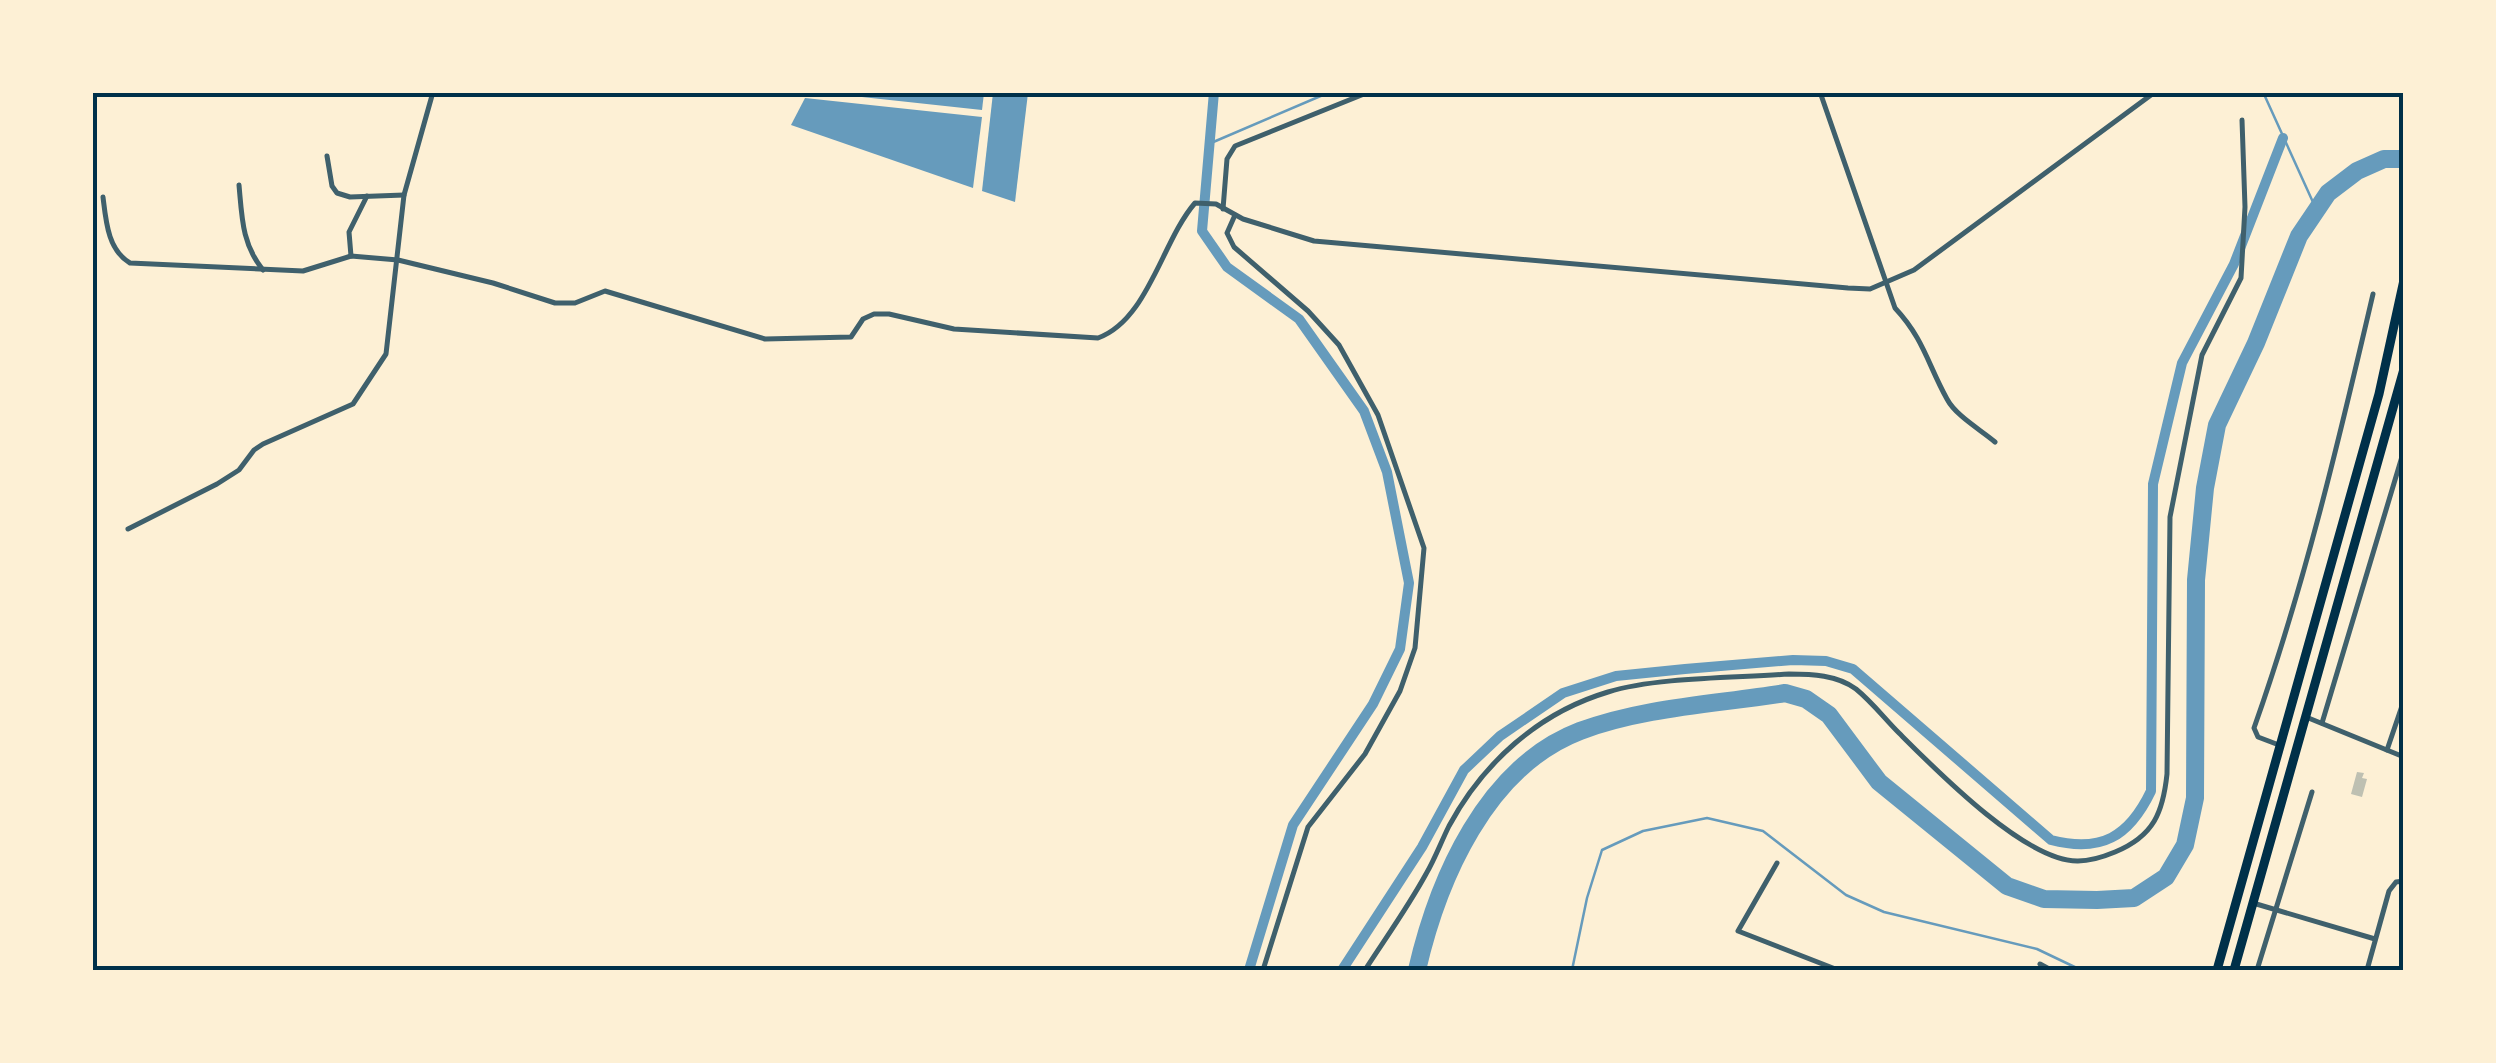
<svg xmlns="http://www.w3.org/2000/svg" width="2496" height="1063" font-family="'Libre Baskerville',serif">
  <rect width="100%" height="100%" fill="#fdf0d5"/>
  <g fill="#669bbc">
    <path d="M825,93L984,92V93L982,110Z"/>
    <path d="M993,93H1028L1015,202L982,191Z"/>
    <path d="M805,98L982,117L973,188L791,125Z"/>
  </g>
  <g fill="none" stroke-linecap="round" stroke-linejoin="round">
    <g stroke="#669bbc" stroke-width="2.5">
      <path d="M2263,92L2317,211"/>
      <path d="M1211,143L1330,92"/>
      <path d="M1572,970L1587,898L1602,850L1643,831L1707,818L1763,831L1846,895L1884,912L2037,949L2081,970"/>
    </g>
    <g stroke="#669bbc" stroke-width="10">
      <path d="M1214,92L1202,231L1227,267L1299,319L1364,411L1387,472L1409,583L1400,649L1373,704L1293,825L1249,970"/>
      <path d="M1342,970L1422,847L1464,770L1500,736L1563,693L1616,676L1685,669L1793,660L1826,661L1853,669L2051,840C2101,853 2129,837 2151,791L2153,484L2182,363L2234,264L2283,138"/>
    </g>
    <path stroke="#669bbc" stroke-width="18" d="M1417,970C1438,879 1486,767 1580,731C1644,707 1718,704 1785,693L1806,699L1829,715L1879,782L2007,886L2044,899L2097,900L2134,898L2166,877L2185,845L2195,798L2196,580L2205,488L2217,425L2256,343L2299,236L2328,193L2357,171L2384,159H2404"/>
  </g>
  <path fill="#bec0b2" d="M2357,772L2364,773L2362,778L2367,779L2362,797L2351,794Z"/>
  <g fill="none" stroke-linecap="round" stroke-linejoin="round">
    <g stroke="#3f606c" stroke-width="5">
      <path d="M1820,92L1895,308C1924,339 1928,365 1947,399C1956,416 1981,430 1995,442"/>
      <path d="M327,156L332,186L337,193L350,197L404,195"/>
      <path d="M239,185C242,218 242,244 263,270"/>
      <path d="M103,197C106,222 108,250 130,263L303,271L351,256L398,260L493,283L555,303H575L605,291L765,339L851,337L863,319L874,314H889L954,329L1098,338C1148,320 1162,241 1195,203L1216,204L1243,219L1314,241L1848,288L1870,289L1914,270L2155,92"/>
      <path d="M1223,209L1227,159L1235,146L1369,92"/>
      <path d="M1235,215L1227,233L1234,247L1308,311L1339,345L1378,415L1424,548L1415,648L1400,691L1365,754L1308,827L1263,970"/>
      <path d="M351,256L349,232L367,196"/>
      <path d="M128,529L217,484L239,470L254,450L263,444L353,404L386,354L404,195L433,92"/>
      <path d="M2306,717L2404,757"/>
      <path d="M2322,723L2404,450"/>
      <path d="M2279,745L2258,737L2254,728C2304,587 2339,440 2373,294"/>
      <path d="M2387,750L2404,700"/>
      <path d="M1777,863L1738,931L1838,970"/>
      <path d="M2253,903L2375,939"/>
      <path d="M2040,964L2051,970"/>
      <path d="M1365,970C1385,939 1408,907 1426,874C1435,859 1441,842 1449,826C1483,763 1538,713 1608,692C1656,677 1736,678 1789,674C1812,674 1837,675 1856,689C1872,702 1885,719 1899,733C1936,770 2026,862 2078,861C2091,861 2103,857 2115,852C2154,836 2163,812 2167,774L2170,517L2202,355L2241,278L2245,207L2242,120"/>
      <path d="M2257,970L2312,792"/>
      <path d="M2367,970L2389,891L2396,882L2404,881"/>
    </g>
    <g stroke="#003049" stroke-width="9">
      <path d="M2217,970L2379,394L2404,280"/>
      <path d="M2234,970L2404,369"/>
    </g>
  </g>
  <rect width="2496" height="1063" fill="none" stroke="#fdf0d5" stroke-width="190"/>
  <rect x="95" y="95" width="2306" height="873" fill="none" stroke="#003049" stroke-width="4"/>
</svg>
